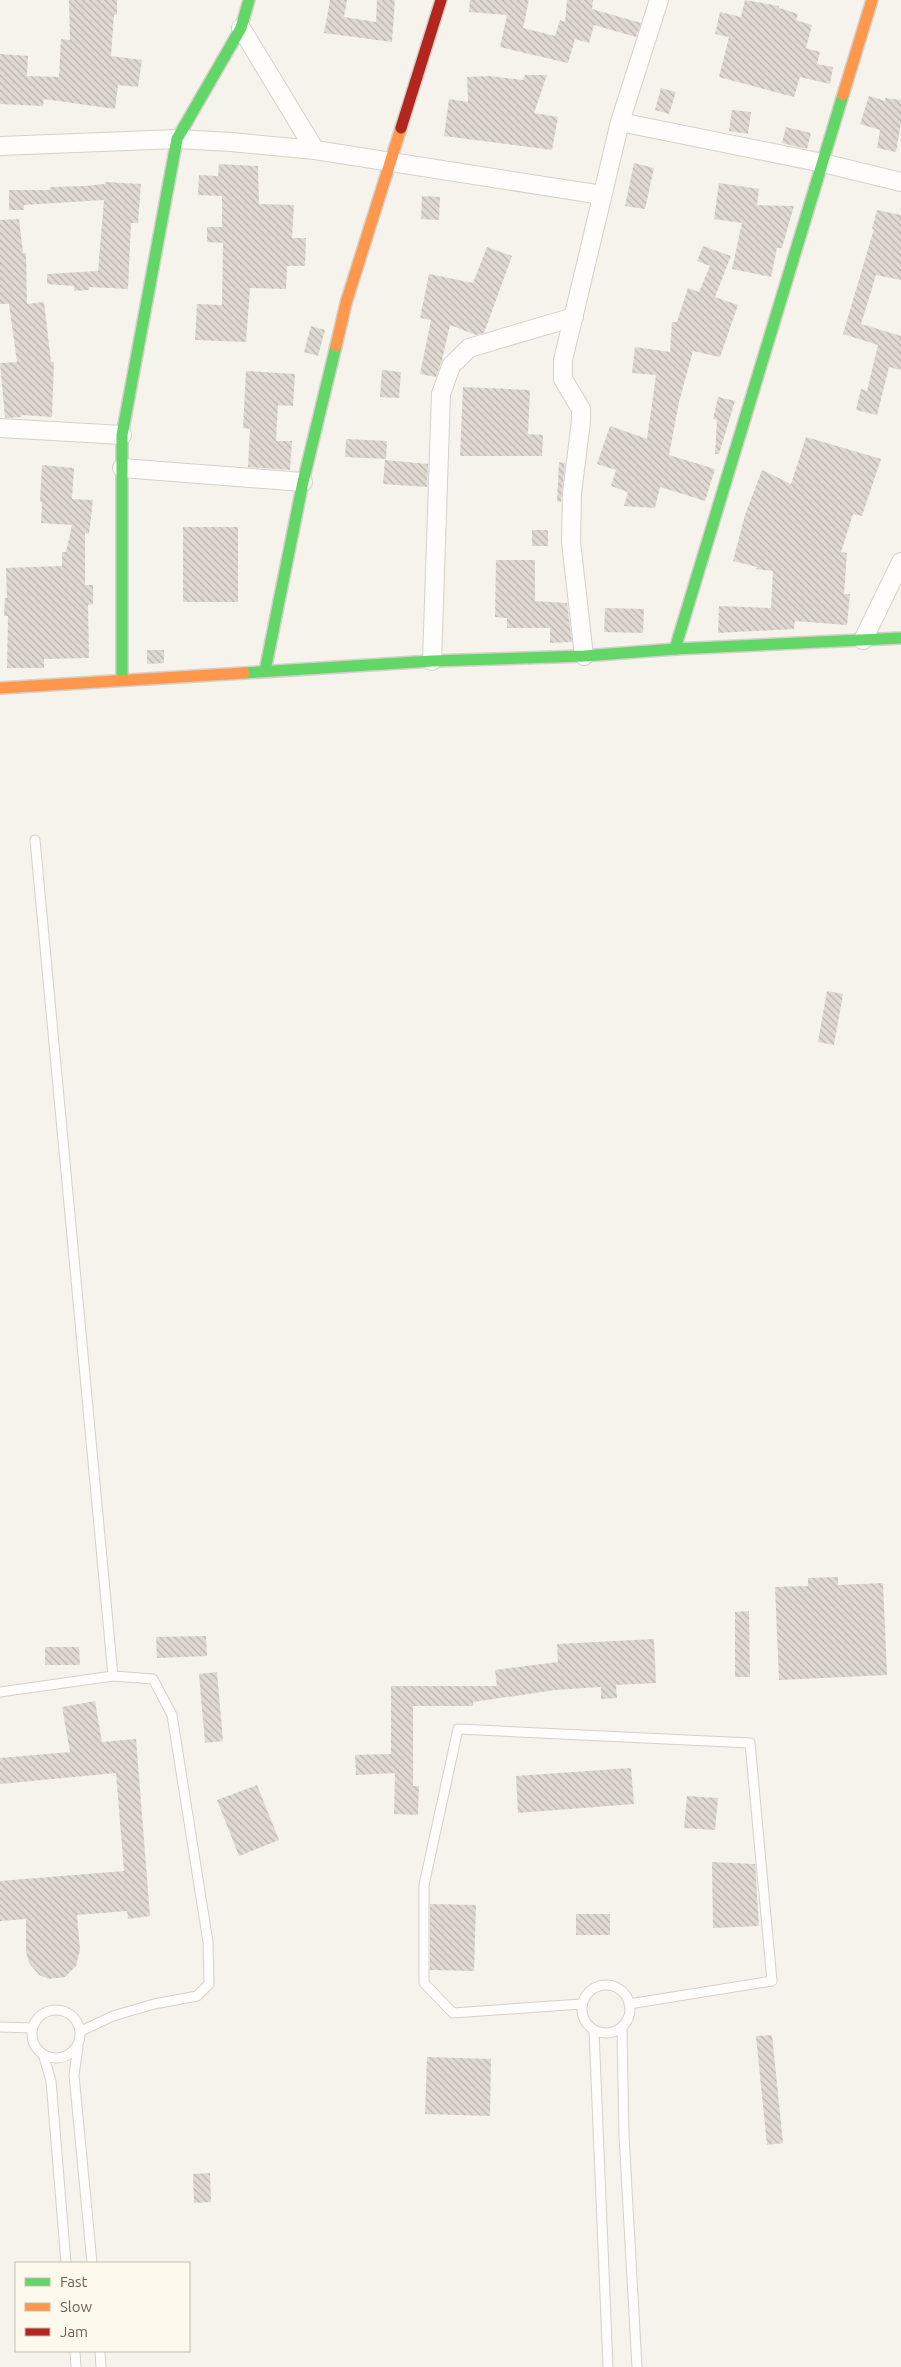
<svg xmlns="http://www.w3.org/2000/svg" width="901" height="2367" font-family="Ubuntu,sans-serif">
  <defs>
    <pattern id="building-back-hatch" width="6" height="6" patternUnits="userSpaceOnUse" patternTransform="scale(1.25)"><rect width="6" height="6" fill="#dfd9d2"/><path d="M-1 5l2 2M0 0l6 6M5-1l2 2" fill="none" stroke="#b9b3ad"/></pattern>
  </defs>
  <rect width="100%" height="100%" fill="#f6f3ec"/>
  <g fill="url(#building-back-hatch)">
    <path d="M69,0H117V15H114L111,56L142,60L138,87L118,85L115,109L44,99L43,106L0,104V54L28,56L27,76L59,77L61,39L70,40Z"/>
    <path d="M330,0H347L344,17L376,22L377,0H395L392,42L324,33Z"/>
    <path d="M470,0H529L523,28L555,36L560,20L565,22L567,0H593L592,9L641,23L636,37L594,25L589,43L575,39L568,63L500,47L507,15L469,12Z"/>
    <path d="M745,0L779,6V8L798,14L796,20L812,25L806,48L820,52L817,64L833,67L830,84L800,77L794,97L719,77L729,37L715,34L720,12L741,17Z"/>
    <path d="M525,75H547L534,113L558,117L552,150L444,136L449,99L468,102L467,77L490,76L523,80Z"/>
    <path d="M661,88L676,92L669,114L655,110Z"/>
    <path d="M869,96L885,101V98L901,100V123L896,152L877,148L880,130L860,124Z"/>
    <path d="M732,110L751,112L748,134L729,131Z"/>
    <path d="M786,127L811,133L807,149L782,143Z"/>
    <path d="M634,163L654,168L645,209L625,206Z"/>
    <path d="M219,164L258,166L259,204L294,205L292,238H306L305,266H287L286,289L250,288L246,342L195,340L197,304L222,305L223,243L207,242V227H222V196L198,195L199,175L218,176Z"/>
    <path d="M105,182L141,184L138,223H131L128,289L89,287V290L74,291V286L47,284V274L98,271L104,200L24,205V210H9V190H50V187L86,186L105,184Z"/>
    <path d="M719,183L759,189L757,205L794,206L782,248H777L771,277L732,269L742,223L714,219Z"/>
    <path d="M422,196L440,197L439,220L421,219Z"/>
    <path d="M877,210L901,215V280L876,275L861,324L901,336V370L889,367L877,415L856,410L861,389L867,391L878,345L843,334L874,229H872Z"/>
    <path d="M19,219L23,253H26L27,304L44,302L51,362H54L52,417L21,415L22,417L5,418L0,363L17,362L9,304H0V220Z"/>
    <path d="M703,246L731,256L715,297L738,305L720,357L693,351L679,402L669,455L715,469L705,501L660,487L655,508L624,506L628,492L611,486L616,470L597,464L610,426L647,439L656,375L632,373L635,347L670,352L672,322H677L688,288L699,292L710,266L697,261Z"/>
    <path d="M487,247L512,256L484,333L476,335L450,325L442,360L436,377L420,374L431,320L420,318L429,274L473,283Z"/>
    <path d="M311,326L325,330L318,356L304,352Z"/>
    <path d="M382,370L401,372L399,398L380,397Z"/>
    <path d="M246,371L295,374L293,406L278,405L276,441H292L290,470L248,467L250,429L243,428Z"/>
    <path d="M463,387L530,390L528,434L543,435L542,456H460Z"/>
    <path d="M718,397L735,401L719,454H715L717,420L713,419Z"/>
    <path d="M806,437L881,459L862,516L853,514L841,552L847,553L844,594H850L847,625L795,621L794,629L718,633L719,606L771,608L773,571L756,569L757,567L733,561L745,515L762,470L791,484Z"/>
    <path d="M346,439L387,441L386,459L345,457Z"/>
    <path d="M385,460L428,464L427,487L383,484Z"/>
    <path d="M559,462L565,463L561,502L557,501Z"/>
    <path d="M42,465L74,468L72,499L93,500L89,534L85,533V585H93V604L88,605L89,658L44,659V668H7L8,616H4L5,598H7L6,568L62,566V552H66L72,525L41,523L42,502H40Z"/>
    <rect x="183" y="527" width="55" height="75"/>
    <rect x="532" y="530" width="16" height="16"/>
    <path d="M496,560H535V601L567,603L572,642L550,643V628H507V618L495,617Z"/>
    <path d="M605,608L644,609L643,633L604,632Z"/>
    <path d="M147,650H164V663L147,664Z"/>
    <path d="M827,991L843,994L834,1045L818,1042Z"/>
    <path d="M838,1577V1585L883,1583L887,1675L779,1680L775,1587L808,1586V1578Z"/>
    <path d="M749,1611L750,1677H735V1612Z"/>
    <path d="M206,1636L207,1656L157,1658L156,1637Z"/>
    <path d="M654,1639L656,1683L616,1685L617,1698L601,1699V1687L555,1690L473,1702V1706H413V1786H419L418,1815L394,1814L395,1773L356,1775L355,1755L391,1754V1686H497L495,1670L558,1662L557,1644Z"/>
    <path d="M45,1647H79L80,1665H45Z"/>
    <path d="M217,1672L223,1741L205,1743L199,1674Z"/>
    <path d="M95,1701L102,1742L136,1739L150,1916L128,1919L127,1911L77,1915L80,1950L76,1966L65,1977L49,1979L39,1975L29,1963L26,1951V1919L0,1921V1881L124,1871L116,1773L0,1784V1758L70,1752L62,1707Z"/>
    <path d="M631,1768L634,1804L518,1813L516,1776Z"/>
    <path d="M257,1785L279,1840L239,1856L217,1800Z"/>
    <path d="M687,1796L718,1798L715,1830L684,1828Z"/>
    <path d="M712,1862L755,1864L759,1926L713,1928Z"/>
    <path d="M430,1904L476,1905L474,1971L430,1970Z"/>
    <rect x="576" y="1914" width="34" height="21"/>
    <path d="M772,2035L783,2143L767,2145L756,2036Z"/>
    <path d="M427,2057L491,2059L490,2116L425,2114Z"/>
    <path d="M210,2173L211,2202L194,2203L193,2174Z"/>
  </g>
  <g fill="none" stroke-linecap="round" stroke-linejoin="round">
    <defs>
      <g id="lane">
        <path d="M35,840L113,1676"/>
        <path d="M0,1692L113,1676L153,1679L172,1715L208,1942L209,1984L197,1996L154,2004L113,2016L81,2031"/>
        <circle cx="606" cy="2009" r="24"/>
        <path d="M581,2004L453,2013L424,1983V1885L458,1729L750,1743L772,1981L629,2004"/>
        <circle cx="56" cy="2034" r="24"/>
        <path d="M0,2027L32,2028"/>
        <path d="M622,2028L624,2136L637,2367"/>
        <path d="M594,2031L608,2367"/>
        <path d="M78,2047L74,2075L92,2263"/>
        <path d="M44,2057L51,2081L66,2263"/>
        <path d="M75,2351L76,2367"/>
        <path d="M100,2351L101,2367"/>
      </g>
      <g id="street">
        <path d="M241,28L315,150"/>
        <path d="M620,122L823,163L901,182"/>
        <path d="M0,146L177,139L231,142L315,150L602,195"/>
        <path d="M0,428L122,435"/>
        <path d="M122,468L303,482"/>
        <path d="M863,640L901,562"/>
        <path d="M584,656L571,542L572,493L581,421V409L563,379V360L620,122L659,0"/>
        <path d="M432,661L441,394L451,366L469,348L574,317"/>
      </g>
      <g id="fast">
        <path d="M675,649L843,95"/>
        <path d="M265,671L303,482L336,346"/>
        <path d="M244,673L432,661L584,656L675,649L901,638"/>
        <path d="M122,679V435L177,139L241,28L249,0"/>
      </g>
      <g id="slow">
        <path d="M843,95L872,0"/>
        <path d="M336,346L346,303L401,128"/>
        <path d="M0,688L244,673"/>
      </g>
      <path id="jam" d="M401,128L441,0"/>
    </defs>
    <use href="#lane" stroke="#d5d0ca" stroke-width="11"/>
    <use href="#street" stroke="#d5d0ca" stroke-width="20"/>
    <use href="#fast" stroke="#d5d0ca" stroke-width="14"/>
    <use href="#slow" stroke="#d5d0ca" stroke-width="14"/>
    <use href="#jam" stroke="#d5d0ca" stroke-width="14"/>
    <use href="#lane" stroke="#fefdfc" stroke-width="9"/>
    <use href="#street" stroke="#fefdfc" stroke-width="18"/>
    <use href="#fast" stroke="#63d668" stroke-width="11"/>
    <use href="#slow" stroke="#ff974d" stroke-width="11"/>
    <use href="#jam" stroke="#b3261e" stroke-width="11"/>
  </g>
  <rect x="15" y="2262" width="175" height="90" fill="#fdf9ed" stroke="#c5bbae"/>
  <rect x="25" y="2278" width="25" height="8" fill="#63d668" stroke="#c5bbae"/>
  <text x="60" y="2287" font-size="15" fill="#705f4f">Fast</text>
  <rect x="25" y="2303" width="25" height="8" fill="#ff974d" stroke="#c5bbae"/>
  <text x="60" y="2312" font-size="15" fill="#705f4f">Slow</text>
  <rect x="25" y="2328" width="25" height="8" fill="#b3261e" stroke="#c5bbae"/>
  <text x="60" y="2337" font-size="15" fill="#705f4f">Jam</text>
</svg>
